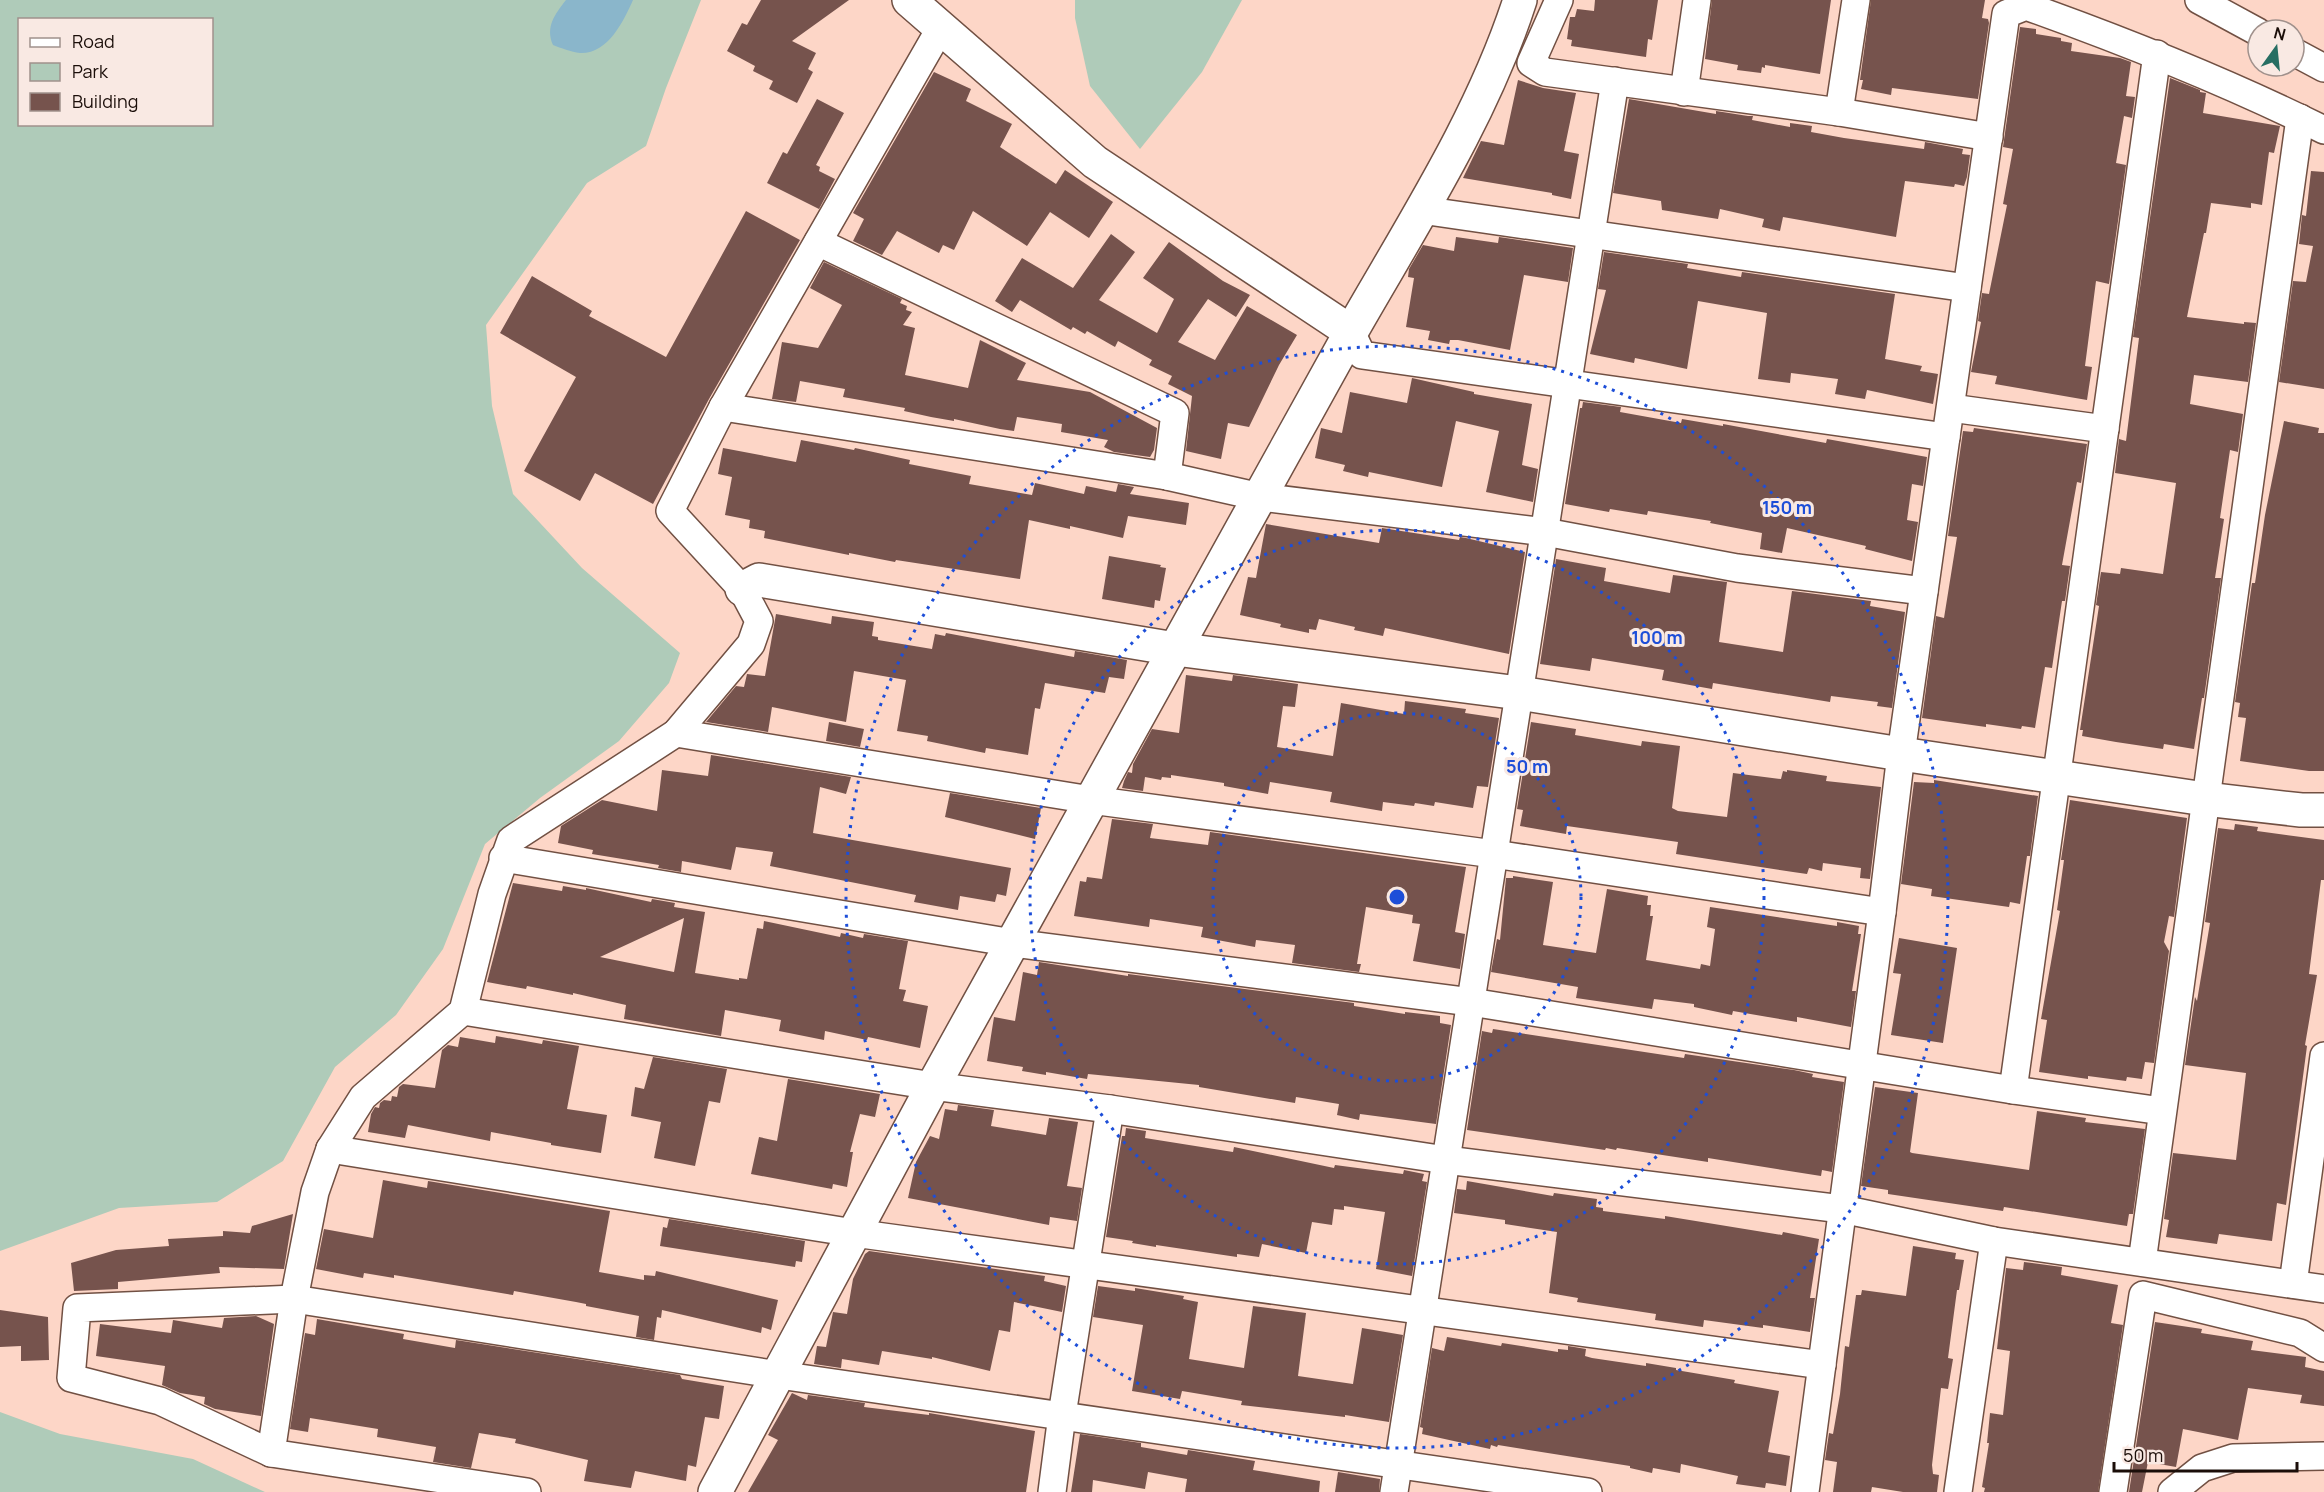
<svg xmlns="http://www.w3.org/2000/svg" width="2324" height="1492" font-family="Manrope,sans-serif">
  <rect width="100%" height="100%" fill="#fdd6c7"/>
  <g fill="#afcbb9" fill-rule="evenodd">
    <path d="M0,0H701L666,88L646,146L587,183L486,325L492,406L513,494L582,568L680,653L669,683L619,741L540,798L485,844L443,949L396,1015L335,1067L283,1161L217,1202L119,1208L0,1251ZM20,20H212V124H20Z"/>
    <path d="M1075,0H1242L1202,72L1140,149L1090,86L1075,18Z"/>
    <path d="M0,1412L60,1434L193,1459L265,1492H0Z"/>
  </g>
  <path fill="#8ab6cb" d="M566,0H633C623,22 608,54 580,53C571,52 561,48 553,45C545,27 555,14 566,0Z"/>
  <g fill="#76534d" fill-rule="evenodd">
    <path d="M761,0H849L792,41L816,53L808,69L813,72L797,103L769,89L773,81L753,71L755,66L727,51L742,23L747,25Z"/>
    <path d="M1595,0H1658L1652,40L1648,39L1646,57L1571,46L1572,40L1567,39L1570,17H1575L1577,9L1594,11Z"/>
    <path d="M1712,0H1831L1820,74L1765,65V68L1762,67L1761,73L1737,70L1738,65L1705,59Z"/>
    <path d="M1871,0H1985L1982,18L1988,19L1989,23L1978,99L1892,88L1891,95L1861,89L1863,80H1860Z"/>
    <path d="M2020,27L2036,29V34L2061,38V41L2072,43L2071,51L2120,58L2131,62L2126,96L2135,97L2132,118L2124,116L2116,163L2126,165L2109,284L2096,281L2085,366L2092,367L2087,400L1995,384L1997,376L1971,372L1981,322L1978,321L1982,293L1989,294L2007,205L2003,204L2013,149L2003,147Z"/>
    <path d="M934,72L971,89L966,101L1012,124L1000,147L1056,184L1065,170L1113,202L1089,238L1050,212L1027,246L973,211L954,250L943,245L939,253L897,231L882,255L853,241L864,219L853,213Z"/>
    <path d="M2170,78L2200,90V92L2206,93L2203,113L2280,126L2274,153L2269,152L2262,205L2251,203V208L2211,203L2206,233H2204L2187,317L2244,324V322L2256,323L2248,382L2194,375L2190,404L2243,414L2238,452L2230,450L2220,518L2224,519L2215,578H2221L2204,698H2202L2194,749L2164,744L2163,749L2116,742L2082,736L2083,730H2080L2099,606L2096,605L2101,572L2120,574L2121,568L2163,574L2176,483L2115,473L2119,439L2126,441L2139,338L2133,337Z"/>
    <path d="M1518,80L1543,88L1576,93L1564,151L1579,154L1571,199L1552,195V193L1463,178L1481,141L1504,145Z"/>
    <path d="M817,99L844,113L816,165L820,167L819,171L835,179L819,209L767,183L783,152L787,154Z"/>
    <path d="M1629,99L1716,114V111L1748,116H1753L1752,120L1790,127V123L1812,126L1811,132L1844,138L1924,149L1925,142L1963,149L1962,154L1970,155L1967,177L1964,186L1955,184L1954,187L1905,181L1896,237L1783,217L1780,231L1762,227L1764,219L1720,209L1718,219L1662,210L1661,201L1613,193Z"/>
    <path d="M2311,171L2324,172V389L2279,382L2293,281L2306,282L2313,246L2299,244L2302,215L2306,216Z"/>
    <path d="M746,211L800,240L709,399L653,504L595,473L580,501L524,471L576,377L500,333L532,276L592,311L589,316L666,357Z"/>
    <path d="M1111,234L1135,252L1099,300L1157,333L1174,299L1143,278L1169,242L1223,281L1250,295L1236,317L1208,299L1178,342L1215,360L1247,306L1297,335L1279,365L1249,427L1228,423L1221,459L1186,451L1192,396L1168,384L1172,376L1149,365L1152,360L1118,341L1115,347L1087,331L1085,334L1073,327L1071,330L1020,300L1012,312L995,301L1022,258L1073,288Z"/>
    <path d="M1456,237L1498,243L1499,237L1573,248L1568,282L1524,275L1510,350L1458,340H1450L1449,344L1428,340L1430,331L1406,327L1414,278L1408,277L1409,269L1423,245L1454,251Z"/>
    <path d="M1604,252L1688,264L1687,268L1741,277L1742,272L1895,294L1885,359L1922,366L1920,371L1938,374L1933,404L1867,390L1865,399L1835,394L1838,379L1791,373L1790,383L1758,379L1767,313L1698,301L1687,369L1635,358L1634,363L1590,354L1606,290L1598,289Z"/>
    <path d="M824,262L902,299L900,303L907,306L906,310L912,312L903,325L915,328L905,375L968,388L980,340L1026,363L1017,380L1090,392L1157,428L1154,450L1150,457L1114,452L1104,447L1108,440L1061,432L1062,424L1017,417L1014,431L1000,429L954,419V421L931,417L904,411L905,408L843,397L845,389L800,381L796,402L772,399L782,342L818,348L842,305L810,288Z"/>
    <path d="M1412,378L1474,392V394L1532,404L1522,465L1538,469L1533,502L1486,492L1499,431L1456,421L1442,487L1369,472L1368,477L1343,471L1345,465L1315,458L1321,428L1342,433L1350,392L1407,403Z"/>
    <path d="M1583,402L1621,407L1620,412L1681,423L1682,419L1723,426V424L1826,443L1827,439L1927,457L1923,486L1912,484L1907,520L1918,522L1912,561L1865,549L1866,546L1787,528L1782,553L1760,549L1762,533L1710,523L1711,521L1648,511L1647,515L1610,509L1609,512L1565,504L1580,408H1582Z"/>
    <path d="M2284,421L2319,428L2318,433H2324V771H2309L2240,761L2246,718L2238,717L2240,703L2235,702L2252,583H2255L2265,515Z"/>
    <path d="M1974,428L2087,444L2081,483L2077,482L2062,565L2070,566L2065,601H2062L2052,668L2045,667L2035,728L2022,726L2021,729L1986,724V727L1922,718L1936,616L1944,618L1957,537L1948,536L1963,431L1973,432Z"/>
    <path d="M801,440L854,450L855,448L910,460L909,464L971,476L969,484L1032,495L1035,483L1084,494L1086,486L1116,492L1118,484L1134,487L1130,494L1189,503L1186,525L1128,516L1123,538L1070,526V529L1029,520L1020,579L896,560L895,562L849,553V555L764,538L765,531L749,528L750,520L725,515L732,477L718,474L723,448L796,462Z"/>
    <path d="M1266,524L1379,543L1382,528L1459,540L1460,537L1466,538L1525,552L1509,654L1385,628L1383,636L1354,630L1355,627L1319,619L1316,630L1309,629V633L1280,627L1281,624L1240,615L1248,577L1256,578Z"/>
    <path d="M1109,556L1161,565L1160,567L1166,568L1160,601L1155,600L1154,608L1102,599Z"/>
    <path d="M1556,559L1606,568L1604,581L1670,593L1673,575L1727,582L1719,642L1783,652L1792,591L1871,601L1870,606L1905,612L1892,708L1877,706L1878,702L1831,696L1830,702L1713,683L1712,689L1662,680L1664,670L1592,658L1590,671L1540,664Z"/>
    <path d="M776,614L831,624L832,616L874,622L872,636L878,637V640L932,649L935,634L945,636L946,633L1074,657L1075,651L1127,660L1124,679L1109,677L1105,693L1045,683L1040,709L1035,708L1028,755L986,748L985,753L927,741L928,736L897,731L906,680L854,671L846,722L772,707L768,732L706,722L736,686L744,687L747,674L765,676Z"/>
    <path d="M1186,675L1232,681L1233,675L1298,684L1295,707L1283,706L1277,747L1333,756L1341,703L1404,714L1405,701L1466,709L1465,713L1499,718L1488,787L1477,786L1473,808L1435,802L1434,806L1415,803L1414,806L1383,802L1382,811L1330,802L1332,792L1270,782L1268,794L1224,786V783L1171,775V778L1162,777L1161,780L1145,777L1143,791L1122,788L1124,781L1128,772L1132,773L1133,764L1152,729L1179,733Z"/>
    <path d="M829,722L864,729L860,747L826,741Z"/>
    <path d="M1531,722L1576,729L1575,735L1641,746L1642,741L1680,746L1672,808L1678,811L1727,817L1733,773L1781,779L1783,771L1787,772V770L1827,776L1826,781L1881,787L1870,879L1860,878L1861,868L1823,863L1822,871L1809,868L1807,874L1793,872L1676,854L1678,842L1567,826L1566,834L1520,826L1523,810L1517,809Z"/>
    <path d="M711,755L851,777L846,794L820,787L813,833L1011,868L1006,896L997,894L995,902L960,896L958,910L914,902L916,895L770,866L773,852L736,847L731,870L682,861L681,872L658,868L659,865L592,854L593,850L558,843L561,826L602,800L657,811L662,770L708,776Z"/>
    <path d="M1934,780L2038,796L2030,856H2027L2020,904L2010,902L2009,907L1931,896L1932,889L1901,884L1914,782L1934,783Z"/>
    <path d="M950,793L1041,808L1035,839L945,817Z"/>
    <path d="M2070,800L2187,818L2174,917L2169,916L2164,942L2169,951L2154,1063L2145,1062L2142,1079L2127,1077L2126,1081L2088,1076V1079L2039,1072L2047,1020L2041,1019L2060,911L2057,910L2064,860H2061Z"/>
    <path d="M1112,819L1153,824L1150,838L1208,845L1210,832L1466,867L1455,932L1465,934L1460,969L1413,961L1420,924L1412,923L1413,915L1366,907L1357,964H1361L1359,972L1292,963L1295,945L1256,940L1255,947L1201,937L1203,927L1150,919L1149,927L1074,916L1080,881L1086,882L1087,877L1102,879Z"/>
    <path d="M2235,824L2258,827L2257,831L2324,840V880H2321L2309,974L2317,975L2305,1045L2307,1046L2286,1205L2277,1203L2272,1241L2219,1234L2217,1244L2166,1237L2169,1220L2164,1219L2173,1153L2236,1160L2246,1073L2185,1065L2195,997L2197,1001L2210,923L2205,922L2218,828L2234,830Z"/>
    <path d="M1513,876L1553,882L1543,945L1596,953L1607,889L1648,896L1647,905H1651L1650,916H1653L1646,960L1700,969L1701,964L1710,966L1715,929L1707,927L1710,907L1837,926V922L1859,926L1858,934H1861L1852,991H1856L1851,1027L1797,1017V1022L1733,1011L1732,1015L1694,1007V1004L1654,999L1652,1009L1576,998L1578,987L1491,972L1497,939L1500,940L1506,878H1513Z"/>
    <path d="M513,883L562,891L563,886L586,890V888L651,902L652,899L675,903L674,907L705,912L695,973L739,980V978L747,979L757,928L763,929L764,921L840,937L841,933L863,938L864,934L908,941L899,989L906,990L903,1001L928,1006L920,1048L868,1037L867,1040L825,1031L824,1040L779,1031L781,1020L725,1010L721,1036L624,1019L626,1005L573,993V995L527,986L526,989L487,982ZM684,918L674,972L600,957Z"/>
    <path d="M1899,938L1957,948L1943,1043L1891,1035L1901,974L1893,973Z"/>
    <path d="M1039,962L1128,976V974L1354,1003V1006L1405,1014V1012L1440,1016V1023L1451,1025L1436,1124L1360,1114L1359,1120L1337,1115L1339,1104L1296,1097L1295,1103L1199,1087V1085L1088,1074L1087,1079L1046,1072V1075L1022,1071L1023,1067L987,1061L994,1017L1015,1021L1023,972L1037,975Z"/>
    <path d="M1493,1029L1684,1058L1685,1054L1794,1070L1813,1074L1812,1077L1844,1082L1832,1172L1822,1170L1821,1176L1708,1158V1162L1617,1148L1616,1150L1606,1148L1605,1150L1467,1130L1482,1031L1492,1033Z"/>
    <path d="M496,1036L542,1044L543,1040L579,1046L567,1109L607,1115L601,1153L551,1145V1143L491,1132L490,1141L408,1125L405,1138L368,1132L371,1114L375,1107L379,1108L380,1103L384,1100L391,1101L392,1096L397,1097L399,1087L403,1084L435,1088L442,1050L448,1045L458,1047L460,1037L495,1043Z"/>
    <path d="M653,1057L727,1069L720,1103L709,1101L695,1166L654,1158L661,1122L631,1116L635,1087L644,1089Z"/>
    <path d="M788,1079L880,1094L875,1117L860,1114L850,1152H853L847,1187L833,1184L832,1189L751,1174L759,1137L777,1141Z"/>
    <path d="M1875,1087L1918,1093L1910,1152L1912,1153L2029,1170L2037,1111L2086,1118L2085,1122L2145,1129L2133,1214H2129L2127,1226L2004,1207L2003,1211L1888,1194V1190L1861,1186Z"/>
    <path d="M958,1105L994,1110L991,1126L1046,1135L1049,1118L1078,1122L1067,1186L1082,1188L1077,1221L1050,1217L1049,1225L908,1198L916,1162L930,1136L939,1139L945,1109L957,1111Z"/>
    <path d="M1126,1128L1146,1131L1145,1138L1233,1152L1234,1147L1334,1168L1335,1165L1403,1174L1404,1170L1424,1174L1422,1181L1427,1182L1412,1276L1376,1269L1385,1212L1344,1206V1210L1334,1209L1332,1225L1312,1222L1306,1253L1262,1244L1259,1257L1237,1254V1257L1156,1245V1247L1132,1243L1133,1241L1106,1237L1122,1136H1125Z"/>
    <path d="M383,1180L427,1188L428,1181L610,1211L599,1272L644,1280V1275L655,1276L656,1271L778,1300L771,1330L762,1327L761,1333L662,1310L661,1318L657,1317L654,1340L636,1337L639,1316L586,1306V1304L576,1302L514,1291L513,1295L394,1275V1278L364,1273L363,1278L316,1269L324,1229L373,1238Z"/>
    <path d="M1467,1181L1553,1196L1554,1193L1597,1199L1596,1207L1603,1208V1211L1665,1219V1216L1782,1235L1783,1232L1819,1239L1810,1298H1815L1810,1332L1763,1325V1328L1704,1320L1703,1327L1655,1320L1656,1314L1577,1302L1578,1298L1549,1293L1557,1232L1505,1224V1220L1454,1213L1457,1189L1466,1190Z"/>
    <path d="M293,1214L284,1269L219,1267L220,1273L118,1282V1289L74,1291L71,1263L116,1250L169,1246L168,1239L223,1236V1231L250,1233L252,1226Z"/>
    <path d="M669,1219L805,1241L802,1262L796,1261L795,1267L660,1246L663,1227L667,1228Z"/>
    <path d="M1913,1246L1956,1253L1955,1259L1964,1260L1959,1290H1957L1948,1358L1953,1359L1948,1389L1941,1388L1932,1465L1933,1474L1939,1475L1937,1492H1903L1872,1487L1871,1492H1833L1837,1462L1825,1460L1829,1433L1833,1434L1840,1394L1845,1346L1849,1347L1856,1295H1861L1862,1290L1906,1296Z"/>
    <path d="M869,1251L1045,1276L1044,1281L1066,1286L1062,1312L1014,1302L1010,1332L999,1330L990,1371L932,1357V1359L882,1351L879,1365L842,1359L841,1368L814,1364L817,1346L826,1347L833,1312L847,1314L853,1279L865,1254Z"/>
    <path d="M2024,1262L2062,1267L2061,1275L2118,1285L2111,1323L2123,1325L2098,1492H1984L1985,1488L1982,1487L1989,1443H1987L1990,1413L2003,1415L2010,1351L1997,1349L2006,1268L2023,1270Z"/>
    <path d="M1098,1286L1135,1291V1288L1184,1296L1183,1299L1198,1302L1189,1359L1244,1368L1253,1306L1306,1313L1298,1376L1353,1384L1362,1328L1403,1335L1389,1422L1345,1415V1417L1241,1405L1242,1401L1182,1391L1180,1399L1132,1391L1143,1325L1093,1317Z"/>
    <path d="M0,1310L48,1317L49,1360L21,1361V1346L0,1347Z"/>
    <path d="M256,1316L274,1324L261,1416L215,1409L204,1404L205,1397L180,1393L162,1385L165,1366L96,1356L100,1324L171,1333L173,1320L222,1328L224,1318Z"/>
    <path d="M317,1319L404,1334L403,1339L455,1348L456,1340L680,1375L682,1379L724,1386L719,1419L705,1417L696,1467L688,1465L686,1481L635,1471L631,1488L584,1481L588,1460L515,1443L516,1439L479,1433L471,1468L433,1462L436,1447L377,1437L378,1429L310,1418L308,1432L290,1429L305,1333L315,1335Z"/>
    <path d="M2155,1322L2202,1329L2201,1333L2253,1341L2251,1350L2306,1357L2305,1367L2324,1371V1406L2300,1403L2302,1395L2248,1388L2238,1440L2183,1429L2176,1467L2148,1462L2142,1492H2129Z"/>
    <path d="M1447,1337L1501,1346L1502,1343L1558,1352V1349L1568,1350V1346L1586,1349L1585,1356L1592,1358L1646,1366V1363L1676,1368V1370L1735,1380L1734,1383L1779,1391L1768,1452L1790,1456L1786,1486L1766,1483L1765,1488L1736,1484L1738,1476L1681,1464L1680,1473L1653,1468L1652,1473L1630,1468V1466L1498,1445L1497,1447L1491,1445L1490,1449L1422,1434L1423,1428L1420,1427L1432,1348L1444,1351Z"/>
    <path d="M792,1393L807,1400L808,1395L865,1403L864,1407L929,1415V1413L1035,1431L1026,1492H748L778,1440L768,1435Z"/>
    <path d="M1080,1434L1141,1443V1447L1187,1455L1188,1450L1255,1461L1253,1470L1320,1481L1319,1492H1185L1187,1479L1148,1472L1145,1489L1093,1480L1092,1492H1071Z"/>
    <path d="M1338,1472L1380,1479L1379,1492H1335Z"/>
  </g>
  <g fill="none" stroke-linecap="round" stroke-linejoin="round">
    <defs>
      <g id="street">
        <path d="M1559,0L1531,63L1545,72L1839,112L1989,137"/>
        <path d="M2199,0L2258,32"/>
        <path d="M2294,52L2324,68"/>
        <path d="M1684,92L1697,0"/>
        <path d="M1839,112L1856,0"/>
        <path d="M1421,210L1967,288"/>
        <path d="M818,242L1175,413L1167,476"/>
        <path d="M1351,332L1362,355L1946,437"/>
        <path d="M723,407L1167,476L1260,497L1545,532L1737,568L1924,591"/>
        <path d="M1951,408L2105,429"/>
        <path d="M676,733L1091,800L1494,854L1882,912"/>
        <path d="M503,858L1013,943L1471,1002L2013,1090L2162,1111"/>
        <path d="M463,1011L933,1086L1110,1109L1446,1160L1842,1209L1994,1241L2324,1289"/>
        <path d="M2013,1090L2157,54"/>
        <path d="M330,1149L854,1233L1822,1365"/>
        <path d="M2142,1262L2300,118"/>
        <path d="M2293,1284L2324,1056"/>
        <path d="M271,1453L160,1401L71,1378L77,1308L294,1299L779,1375L1588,1492"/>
        <path d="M527,1492L271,1453L294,1299L315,1192L330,1149L363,1097L463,1011L492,894L511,840L676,733L751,644L759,621L742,589L670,511L723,407L940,29"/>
        <path d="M1052,1492L1062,1415L1110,1109"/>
        <path d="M1394,1492L1615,81"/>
        <path d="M1805,1492L1882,912L1901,754L2006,14L2026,6C2127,42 2227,82 2324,130"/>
        <path d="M1958,1492L1994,1241"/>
        <path d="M2113,1492L2143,1295L2300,1333L2324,1348"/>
        <path d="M2172,1492L2202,1468L2233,1458L2324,1456"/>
      </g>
      <g id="secondary">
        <path d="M1351,332C1412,225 1482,118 1520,0"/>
        <path d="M742,589L759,580L1175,649L1519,693L1901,754L2205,799L2301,810H2324"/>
        <path d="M715,1492L933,1086L1351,332L1095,162L909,0"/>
      </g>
    </defs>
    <use href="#street" stroke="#715043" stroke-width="30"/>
    <use href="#secondary" stroke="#715043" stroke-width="36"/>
    <use href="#street" stroke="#fff" stroke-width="27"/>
    <use href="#secondary" stroke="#fff" stroke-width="33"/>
  </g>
  <g fill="none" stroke="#1d4ed8" stroke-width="3" stroke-dasharray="3 6">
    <circle cx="1397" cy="897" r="184"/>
    <circle cx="1397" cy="897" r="367"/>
    <circle cx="1397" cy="897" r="551"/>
  </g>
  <circle cx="1397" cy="897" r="9" fill="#1d4ed8" stroke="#f9e9e3" stroke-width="3"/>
  <g font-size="18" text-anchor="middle" font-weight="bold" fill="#1d4ed8" stroke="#f9e9e3" stroke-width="6" stroke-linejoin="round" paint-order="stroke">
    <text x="1787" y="514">150 m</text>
    <text x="1657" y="644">100 m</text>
    <text x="1527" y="773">50 m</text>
  </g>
  <rect x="18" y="18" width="195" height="108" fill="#f9e9e3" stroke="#a0918c" stroke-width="1.5"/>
  <rect x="30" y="38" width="30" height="9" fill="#ffffff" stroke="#a0918c" stroke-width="1.5"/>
  <text x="72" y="48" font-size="18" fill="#1b0e09">Road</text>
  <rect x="30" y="63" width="30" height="18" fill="#afcbb9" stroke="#a0918c" stroke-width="1.5"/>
  <text x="72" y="78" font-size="18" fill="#1b0e09">Park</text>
  <rect x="30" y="93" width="30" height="18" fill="#76534d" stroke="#a0918c" stroke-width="1.5"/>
  <text x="72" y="108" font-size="18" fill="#1b0e09">Building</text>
  <g transform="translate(2276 48) rotate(15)"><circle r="28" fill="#f9e9e3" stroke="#a0918c" stroke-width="1.5"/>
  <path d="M0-4.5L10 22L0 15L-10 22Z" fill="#276e63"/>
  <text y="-9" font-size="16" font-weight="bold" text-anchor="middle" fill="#1b0e09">N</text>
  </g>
  <path d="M2114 1462v9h183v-9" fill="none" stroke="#1b0e09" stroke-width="3"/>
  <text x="2123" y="1462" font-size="18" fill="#1b0e09" stroke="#f9e9e3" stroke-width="4.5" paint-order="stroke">50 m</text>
</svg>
